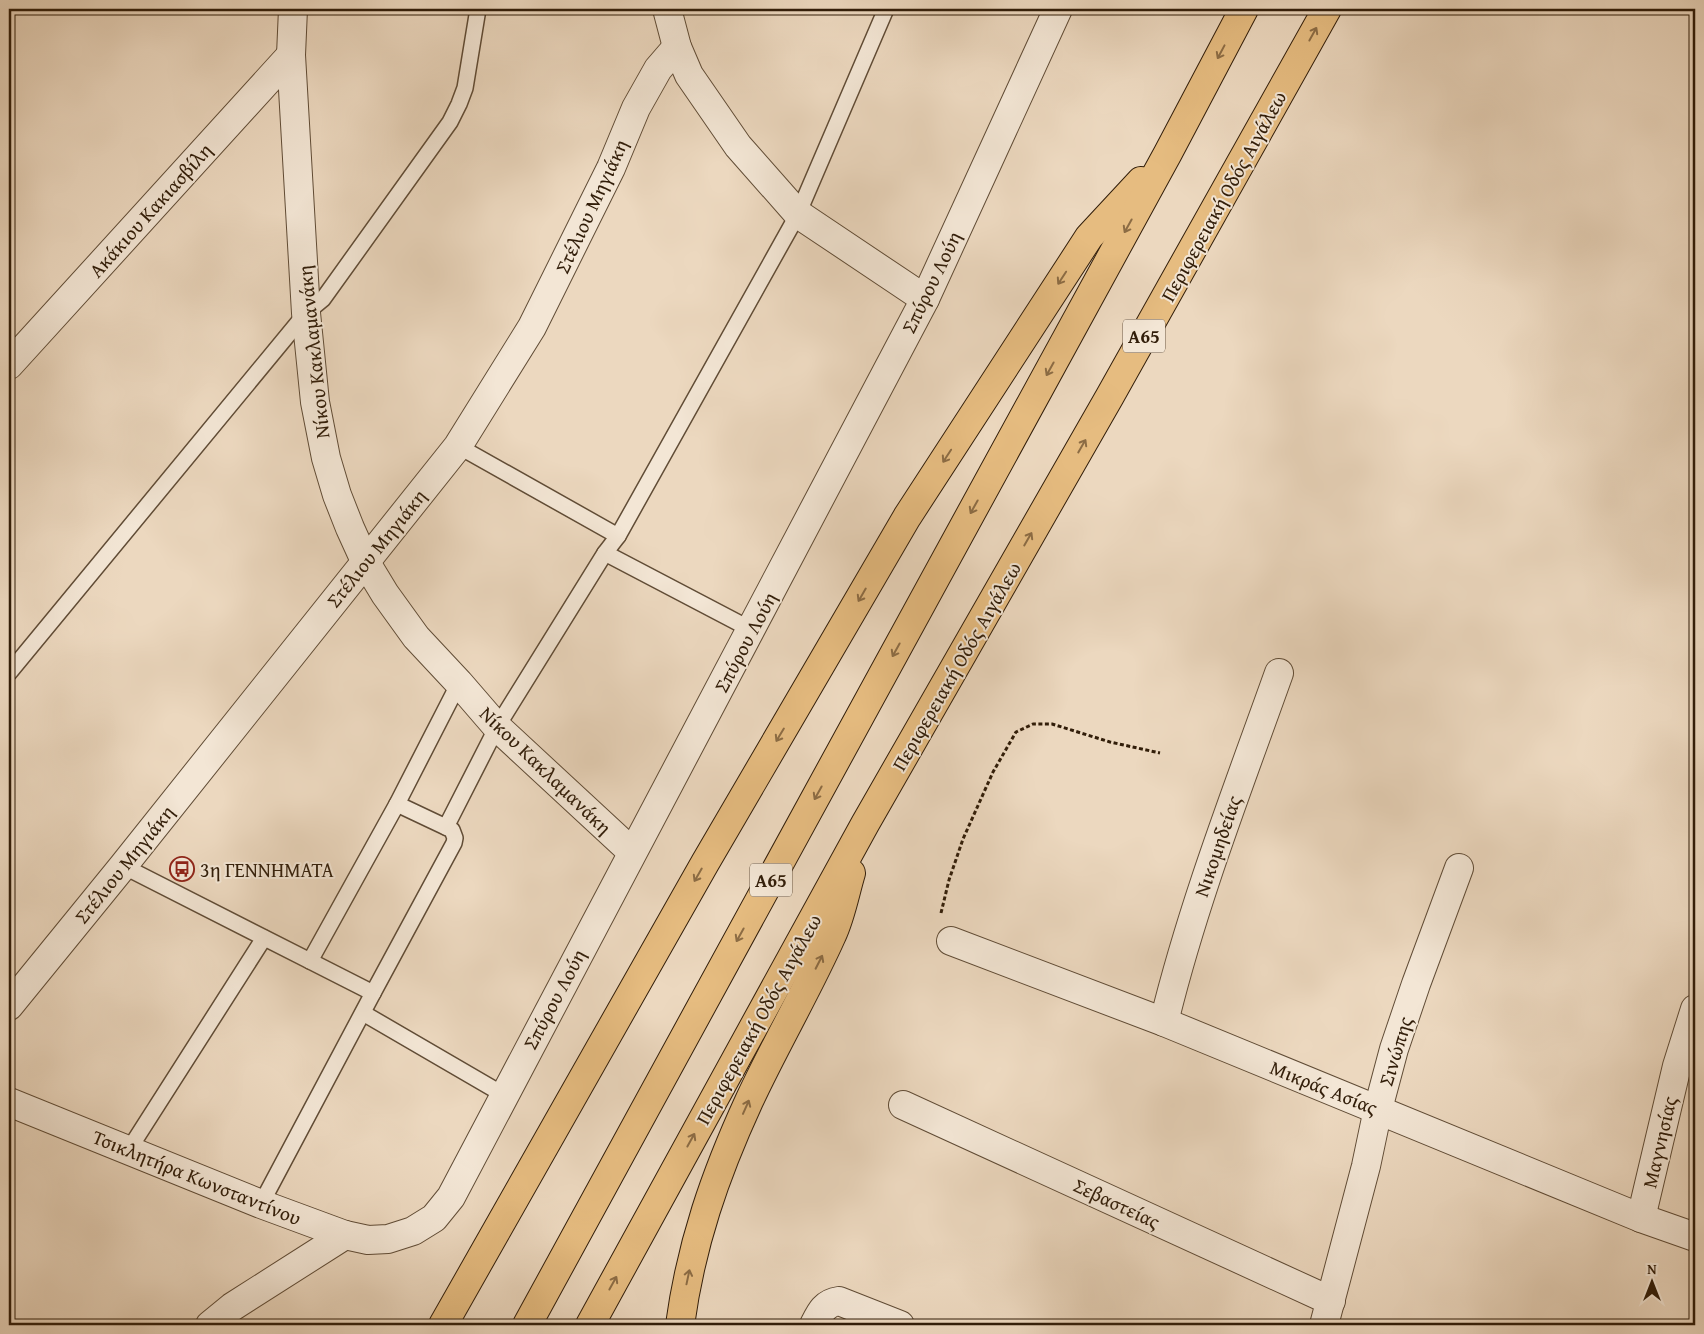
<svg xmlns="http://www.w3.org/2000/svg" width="1704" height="1334" font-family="'Gentium Book Plus',serif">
  <rect width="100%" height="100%" fill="#ecd8bf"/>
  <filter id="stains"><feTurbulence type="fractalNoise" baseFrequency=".004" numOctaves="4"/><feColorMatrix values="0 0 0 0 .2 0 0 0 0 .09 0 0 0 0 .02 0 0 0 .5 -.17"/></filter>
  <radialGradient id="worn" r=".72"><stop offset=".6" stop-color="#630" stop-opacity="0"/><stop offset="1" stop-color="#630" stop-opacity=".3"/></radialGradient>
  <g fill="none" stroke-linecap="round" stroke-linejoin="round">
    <defs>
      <g id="service">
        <path d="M458,446L618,536"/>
        <path d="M605,553L752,630"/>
        <path d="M9,673L306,313L323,299L450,122L459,104L465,88L478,9"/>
        <path d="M446,827L497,727L605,553L618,536L798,214L886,9"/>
        <path d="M123,866L310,961L397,804L459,683"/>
        <path d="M310,961L373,993"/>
        <path d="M363,1013L504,1095"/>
        <path d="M128,1151L264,938"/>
        <path d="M261,1204L373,993L454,843L455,838L452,830L397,804"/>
      </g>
      <g id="minor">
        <path d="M293,9L291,55L306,313L315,402L326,458L337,495L350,528L365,561L385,594L416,637L459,683L497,727L632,852"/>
        <path d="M667,9L677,47L689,75L738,146L798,214L925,299"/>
        <path d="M9,365L291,55"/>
        <path d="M951,941L1164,1022L1641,1218L1695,1237"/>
        <path d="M9,1006L123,866L458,446L532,327L611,168L636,108L658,69L677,47"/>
        <path d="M1164,1022C1193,903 1238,788 1279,673"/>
        <path d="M9,1102L261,1204L345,1235L368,1240L388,1239L413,1231L434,1218L451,1197L925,299L1058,9"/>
        <path d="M903,1105L1331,1301"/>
        <path d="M1641,1218L1677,1066L1695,1009"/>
        <path d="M210,1325L232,1307L345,1235"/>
        <path d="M814,1325C820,1313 824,1303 839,1301L900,1325"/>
        <path d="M1324,1325L1366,1166L1378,1109L1394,1049L1416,984L1459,868"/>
      </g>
      <g id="motorway">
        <path d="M443,1325L705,863L907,517L1089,237L1141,181"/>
        <path d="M527,1325L1168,153L1244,9"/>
        <path d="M590,1325L865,824L1110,396L1327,9"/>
        <path d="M680,1325C691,1244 715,1175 749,1101C775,1045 807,991 832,935C841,916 845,893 851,873"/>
      </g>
    </defs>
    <use href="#service" stroke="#604c36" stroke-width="18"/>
    <use href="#minor" stroke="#604c36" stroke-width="30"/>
    <use href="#motorway" stroke="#311d09" stroke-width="30"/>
    <path stroke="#311d09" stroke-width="3" stroke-dasharray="4 2.5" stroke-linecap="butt" d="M941,913L949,880L963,839L993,772L1016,732L1033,724H1052L1110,742L1160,753"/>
    <use href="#service" stroke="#f3e6d5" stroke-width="15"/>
    <use href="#minor" stroke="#f3e6d5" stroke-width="28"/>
    <use href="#motorway" stroke="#e6bc80" stroke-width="28"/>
  </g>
  <defs><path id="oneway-shaft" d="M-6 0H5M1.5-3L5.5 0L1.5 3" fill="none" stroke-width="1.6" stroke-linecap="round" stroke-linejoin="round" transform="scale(1.25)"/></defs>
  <g stroke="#8c6c44">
    <use href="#oneway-shaft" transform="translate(1313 34) rotate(-61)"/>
    <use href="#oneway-shaft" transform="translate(1221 52) rotate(118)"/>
    <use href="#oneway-shaft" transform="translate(1128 226) rotate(119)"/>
    <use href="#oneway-shaft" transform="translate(1062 278) rotate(123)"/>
    <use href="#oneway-shaft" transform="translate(1050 369) rotate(119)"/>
    <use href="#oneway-shaft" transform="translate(1082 446) rotate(-60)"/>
    <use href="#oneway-shaft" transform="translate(947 456) rotate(123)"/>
    <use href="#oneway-shaft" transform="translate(974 507) rotate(119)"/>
    <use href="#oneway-shaft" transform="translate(1028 539) rotate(-60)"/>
    <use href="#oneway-shaft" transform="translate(862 595) rotate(120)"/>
    <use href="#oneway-shaft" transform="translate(896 650) rotate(119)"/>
    <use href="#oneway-shaft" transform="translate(780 735) rotate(121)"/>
    <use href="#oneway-shaft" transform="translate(818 793) rotate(119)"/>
    <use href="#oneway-shaft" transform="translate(698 875) rotate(120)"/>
    <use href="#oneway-shaft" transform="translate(740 935) rotate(119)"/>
    <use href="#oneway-shaft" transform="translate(819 962) rotate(-63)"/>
    <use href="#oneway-shaft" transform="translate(746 1107) rotate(-66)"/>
    <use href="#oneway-shaft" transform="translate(691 1140) rotate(-61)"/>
    <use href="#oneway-shaft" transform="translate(688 1277) rotate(-78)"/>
    <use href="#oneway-shaft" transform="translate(613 1283) rotate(-61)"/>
  </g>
  <defs>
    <symbol id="bus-ring" viewBox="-11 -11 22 22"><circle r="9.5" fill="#f3e6d5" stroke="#8f2418" stroke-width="1.5"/><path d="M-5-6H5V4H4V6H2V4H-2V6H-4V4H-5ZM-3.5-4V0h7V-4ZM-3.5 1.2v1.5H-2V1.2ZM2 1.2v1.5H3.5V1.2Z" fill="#8f2418"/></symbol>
  </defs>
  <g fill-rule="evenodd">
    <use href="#bus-ring" x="168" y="855" width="28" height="28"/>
  </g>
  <g text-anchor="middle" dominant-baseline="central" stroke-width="4" stroke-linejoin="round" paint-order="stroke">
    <g fill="#f3e6d5" stroke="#6b5946" stroke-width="1">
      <rect x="1123" y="319.5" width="42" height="33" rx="4"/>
      <rect x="750" y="863.5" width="42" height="33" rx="4"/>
    </g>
    <g font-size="19" font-weight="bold" fill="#311d09">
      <text x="1144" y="336">Α65</text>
      <text x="771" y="880">Α65</text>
    </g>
    <g font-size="20" fill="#311d09" stroke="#f3e6d5">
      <text transform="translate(1223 196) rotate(-61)">Περιφερειακή Οδός Αιγάλεω</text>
      <text transform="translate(591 206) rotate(-65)">Στέλιου Μηγιάκη</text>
      <text transform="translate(150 210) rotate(-48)">Ακάκιου Κακιασβίλη</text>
      <text transform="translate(931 282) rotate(-64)">Σπύρου Λούη</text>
      <text transform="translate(313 352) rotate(-96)">Νίκου Κακλαμανάκη</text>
      <text transform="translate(376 548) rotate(-51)">Στέλιου Μηγιάκη</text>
      <text transform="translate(745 642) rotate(-62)">Σπύρου Λούη</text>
      <text transform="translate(956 666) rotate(-60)">Περιφερειακή Οδός Αιγάλεω</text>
      <text transform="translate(546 770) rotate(44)">Νίκου Κακλαμανάκη</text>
      <text transform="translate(1217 846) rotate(-71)">Νικομηδείας</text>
      <text transform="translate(124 864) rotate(-51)">Στέλιου Μηγιάκη</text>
      <text transform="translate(554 999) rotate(-62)">Σπύρου Λούη</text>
      <text transform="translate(758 1019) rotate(-61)">Περιφερειακή Οδός Αιγάλεω</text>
      <text transform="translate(1395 1051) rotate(-73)">Σινώπης</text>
      <text transform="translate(1324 1087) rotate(22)">Μικράς Ασίας</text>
      <text transform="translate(1659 1142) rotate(-77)">Μαγνησίας</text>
      <text transform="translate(197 1177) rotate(22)">Τσικλητήρα Κωνσταντίνου</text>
      <text transform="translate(1117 1203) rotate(25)">Σεβαστείας</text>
    </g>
    <g font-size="20" fill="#311d09" stroke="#f3e6d5" text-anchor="start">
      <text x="200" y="869">3η ΓΕΝΝΗΜΑΤΑ</text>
    </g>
  </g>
  <rect width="1704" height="1334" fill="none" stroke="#ecd8bf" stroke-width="30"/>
  <rect x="10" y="10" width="1684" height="1314" fill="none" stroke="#311d09" stroke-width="2.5"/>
  <rect x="15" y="15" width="1674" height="1304" fill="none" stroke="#311d09"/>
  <g transform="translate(1652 1282)" stroke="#f3e6d5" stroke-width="4" paint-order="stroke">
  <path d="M0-4L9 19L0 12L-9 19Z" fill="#311d09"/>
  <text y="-8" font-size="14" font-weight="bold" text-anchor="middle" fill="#311d09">N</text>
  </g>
  <rect width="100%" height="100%" filter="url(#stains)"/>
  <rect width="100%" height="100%" fill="url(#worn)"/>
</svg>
